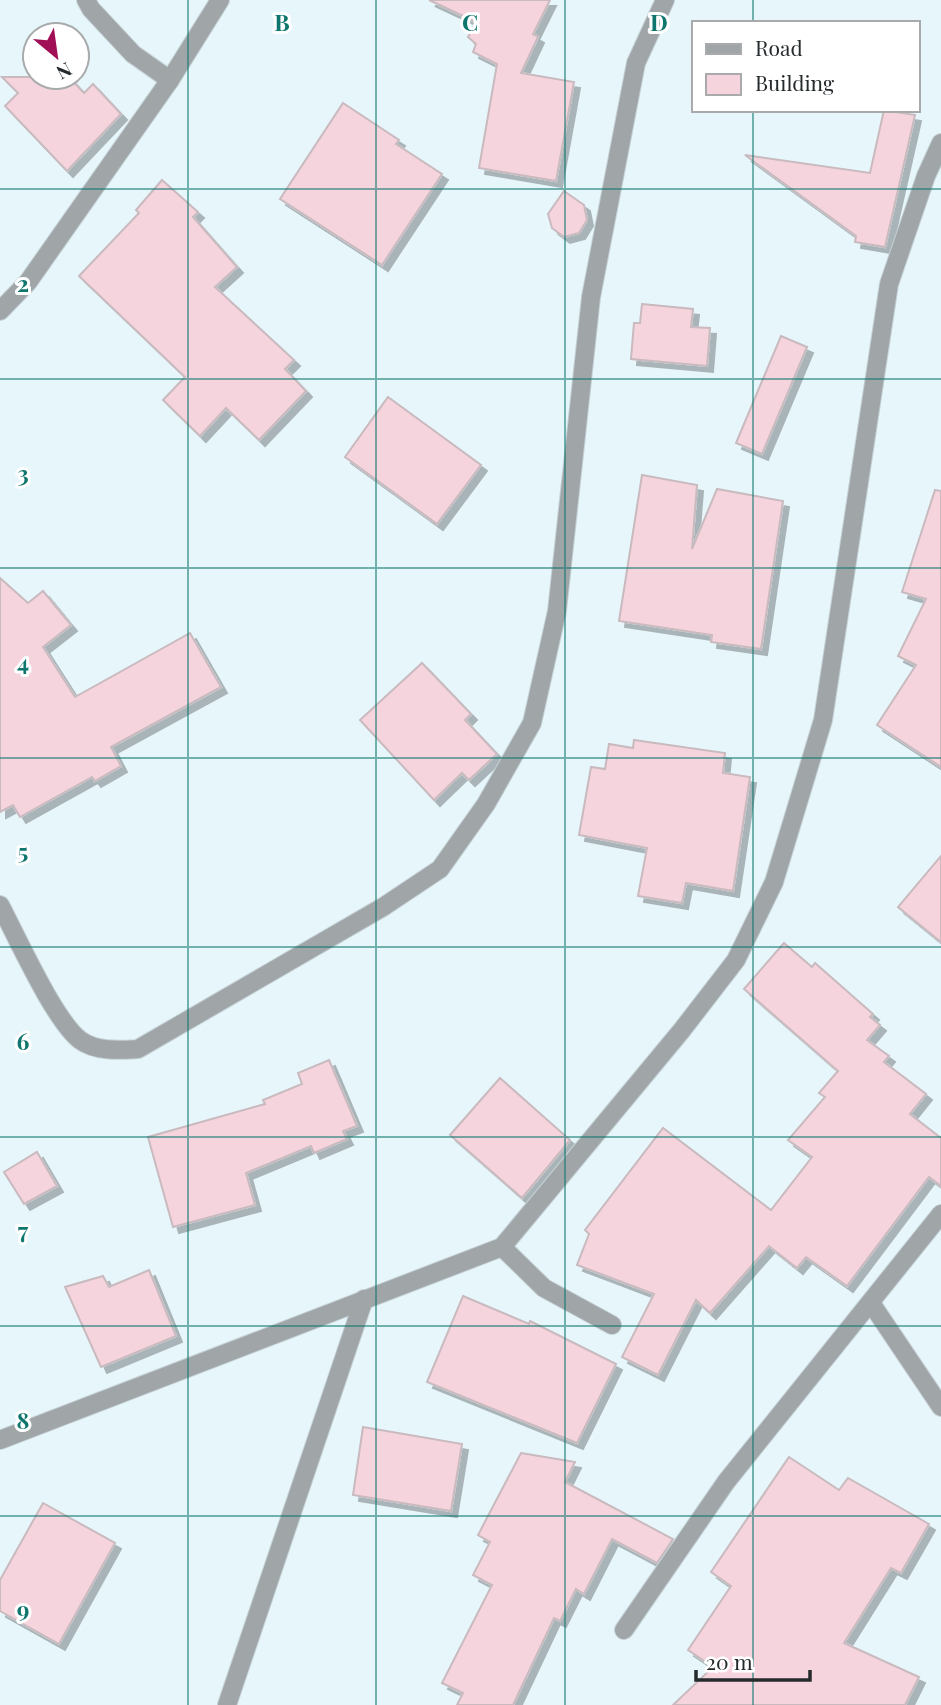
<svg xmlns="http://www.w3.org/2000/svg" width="941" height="1705" font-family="'Playfair Display',serif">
  <defs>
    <filter id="shadow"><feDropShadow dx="6" dy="6" stdDeviation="0" flood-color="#0004"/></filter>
  </defs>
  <rect width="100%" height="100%" fill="#e7f6fb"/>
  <g fill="#f6d4dd" stroke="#c8babe" stroke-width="2" filter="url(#shadow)">
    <path d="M429,0H550L533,34L538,37L521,73L574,82L556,181L479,168L497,64L473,52L476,44L468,37L476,22Z"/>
    <path d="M2,77H69L84,93L93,84L121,114L67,171L5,106L18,93Z"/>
    <path d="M343,103L399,140L396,144L442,174L382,265L280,199Z"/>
    <path d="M884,110L915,115L885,247L855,242L856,236L745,155L870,173Z"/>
    <path d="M162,180L198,212L193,217L237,267L215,287L294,360L285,369L306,391L259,440L226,408L200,436L163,400L185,377L79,276L139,213L136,210Z"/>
    <path d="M564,191L584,205L587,220L579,233L564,237L552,228L548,214Z"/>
    <path d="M642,304L693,309L691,327L710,328L707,366L631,359L634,323H640Z"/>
    <path d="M781,336L807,347L762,454L736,443Z"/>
    <path d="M388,397L481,465L437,524L345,457Z"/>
    <path d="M642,475L697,485L692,549L717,489L783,501L761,649L711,642L712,635L619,621Z"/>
    <path d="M935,490L941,491V767L877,725L916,665L898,656L926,599L902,592Z"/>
    <path d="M0,578L28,603L43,591L71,625L43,647L75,697L190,633L221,687L111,747L121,766L95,781L92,777L20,817L13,805L0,812Z"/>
    <path d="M422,663L471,714L465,720L497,754L469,780L462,773L434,800L360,720Z"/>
    <path d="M634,740L725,753L723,773L750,777L733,891L686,883L682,903L638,896L647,848L579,835L591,767L605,769L609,744L633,748Z"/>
    <path d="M941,856V942L898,907Z"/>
    <path d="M784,943L812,967L815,963L873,1014L870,1017L880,1025L867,1040L889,1056L884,1062L926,1094L910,1114L941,1138V1186L929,1177L847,1286L806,1257L797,1268L769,1246L710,1313L696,1300L658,1375L622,1357L654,1294L577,1265L589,1234L585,1230L663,1128L771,1210L812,1157L788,1140L825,1097L819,1093L838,1071L744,989Z"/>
    <path d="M329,1060L357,1126L343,1131L347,1139L314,1153L311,1146L246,1173L255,1205L173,1227L148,1137L265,1104L263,1100L302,1084L298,1073Z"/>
    <path d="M500,1078L570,1140L522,1198L450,1135Z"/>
    <path d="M37,1152L57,1186L24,1204L4,1172Z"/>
    <path d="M149,1270L176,1336L101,1367L65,1287L103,1276L109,1287Z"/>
    <path d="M463,1296L529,1324L530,1321L616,1364L577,1443L427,1382Z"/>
    <path d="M363,1427L462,1444L451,1511L353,1495Z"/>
    <path d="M521,1453L575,1462L565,1482L673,1539L657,1563L612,1539L584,1594L576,1589L560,1621L554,1618L513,1705H457L463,1693L442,1683L492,1585L473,1575L490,1542L478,1535Z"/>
    <path d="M789,1457L839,1490L848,1478L929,1524L901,1573L891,1568L844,1643L919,1677L905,1705H673L713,1667L688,1650L731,1586L711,1572Z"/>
    <path d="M43,1503L115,1543L59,1644L0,1611V1580Z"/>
  </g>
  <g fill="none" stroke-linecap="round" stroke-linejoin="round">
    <defs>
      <g id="street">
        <path d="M86,0L91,9L133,54L170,80"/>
        <path d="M0,311L28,282L170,80L220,0"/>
        <path d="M0,905C17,937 54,1020 80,1040C96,1052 120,1050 138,1049L383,907L440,869L486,804L532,723L557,611L591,297L636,63L665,0"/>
        <path d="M502,1247L544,1288L612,1325"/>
        <path d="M871,1303L941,1407"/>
        <path d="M0,1440L502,1247L682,1030L736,960L774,882L823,720L889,284L926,176L941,143"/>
        <path d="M624,1630L726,1482L941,1214"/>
        <path d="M227,1705L364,1299"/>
      </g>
    </defs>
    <use href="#street" stroke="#c4d1d6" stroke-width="20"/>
    <use href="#street" stroke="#a0a5a8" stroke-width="18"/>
  </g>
  <path fill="none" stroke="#0f766e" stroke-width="2" stroke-opacity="0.55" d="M188,0V1705M376,0V1705M565,0V1705M753,0V23M753,110V1705M0,189H941M0,379H941M0,568H941M0,758H941M0,947H941M0,1137H941M0,1326H941M0,1516H941"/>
  <g font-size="23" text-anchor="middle" font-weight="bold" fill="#0f766e" stroke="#fff" stroke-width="6" stroke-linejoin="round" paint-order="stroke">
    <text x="282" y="31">B</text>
    <text x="470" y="31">C</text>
    <text x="659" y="31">D</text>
    <text x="23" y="292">2</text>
    <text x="23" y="482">3</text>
    <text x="23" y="671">4</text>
    <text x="23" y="860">5</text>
    <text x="23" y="1050">6</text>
    <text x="23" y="1239">7</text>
    <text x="23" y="1429">8</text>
    <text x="23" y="1618">9</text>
  </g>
  <rect x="692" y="21" width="228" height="91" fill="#ffffff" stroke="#a8aaab" stroke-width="2"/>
  <rect x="706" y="44" width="35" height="10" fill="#a0a5a8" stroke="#a8aaab" stroke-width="2"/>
  <text x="755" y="56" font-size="21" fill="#252a2c">Road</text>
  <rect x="706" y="74" width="35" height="21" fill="#f6d4dd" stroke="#a8aaab" stroke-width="2"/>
  <text x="755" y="91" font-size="21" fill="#252a2c">Building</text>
  <g transform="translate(56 56) rotate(151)"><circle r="33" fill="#ffffff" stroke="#a8aaab" stroke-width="2"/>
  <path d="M0-5L12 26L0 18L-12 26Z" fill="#a00e56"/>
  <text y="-10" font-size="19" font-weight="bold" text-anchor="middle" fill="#252a2c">N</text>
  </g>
  <path d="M696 1670v10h114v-10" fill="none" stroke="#252a2c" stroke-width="3.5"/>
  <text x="706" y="1670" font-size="21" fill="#252a2c" stroke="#ffffff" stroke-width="5" paint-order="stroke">20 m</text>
</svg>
